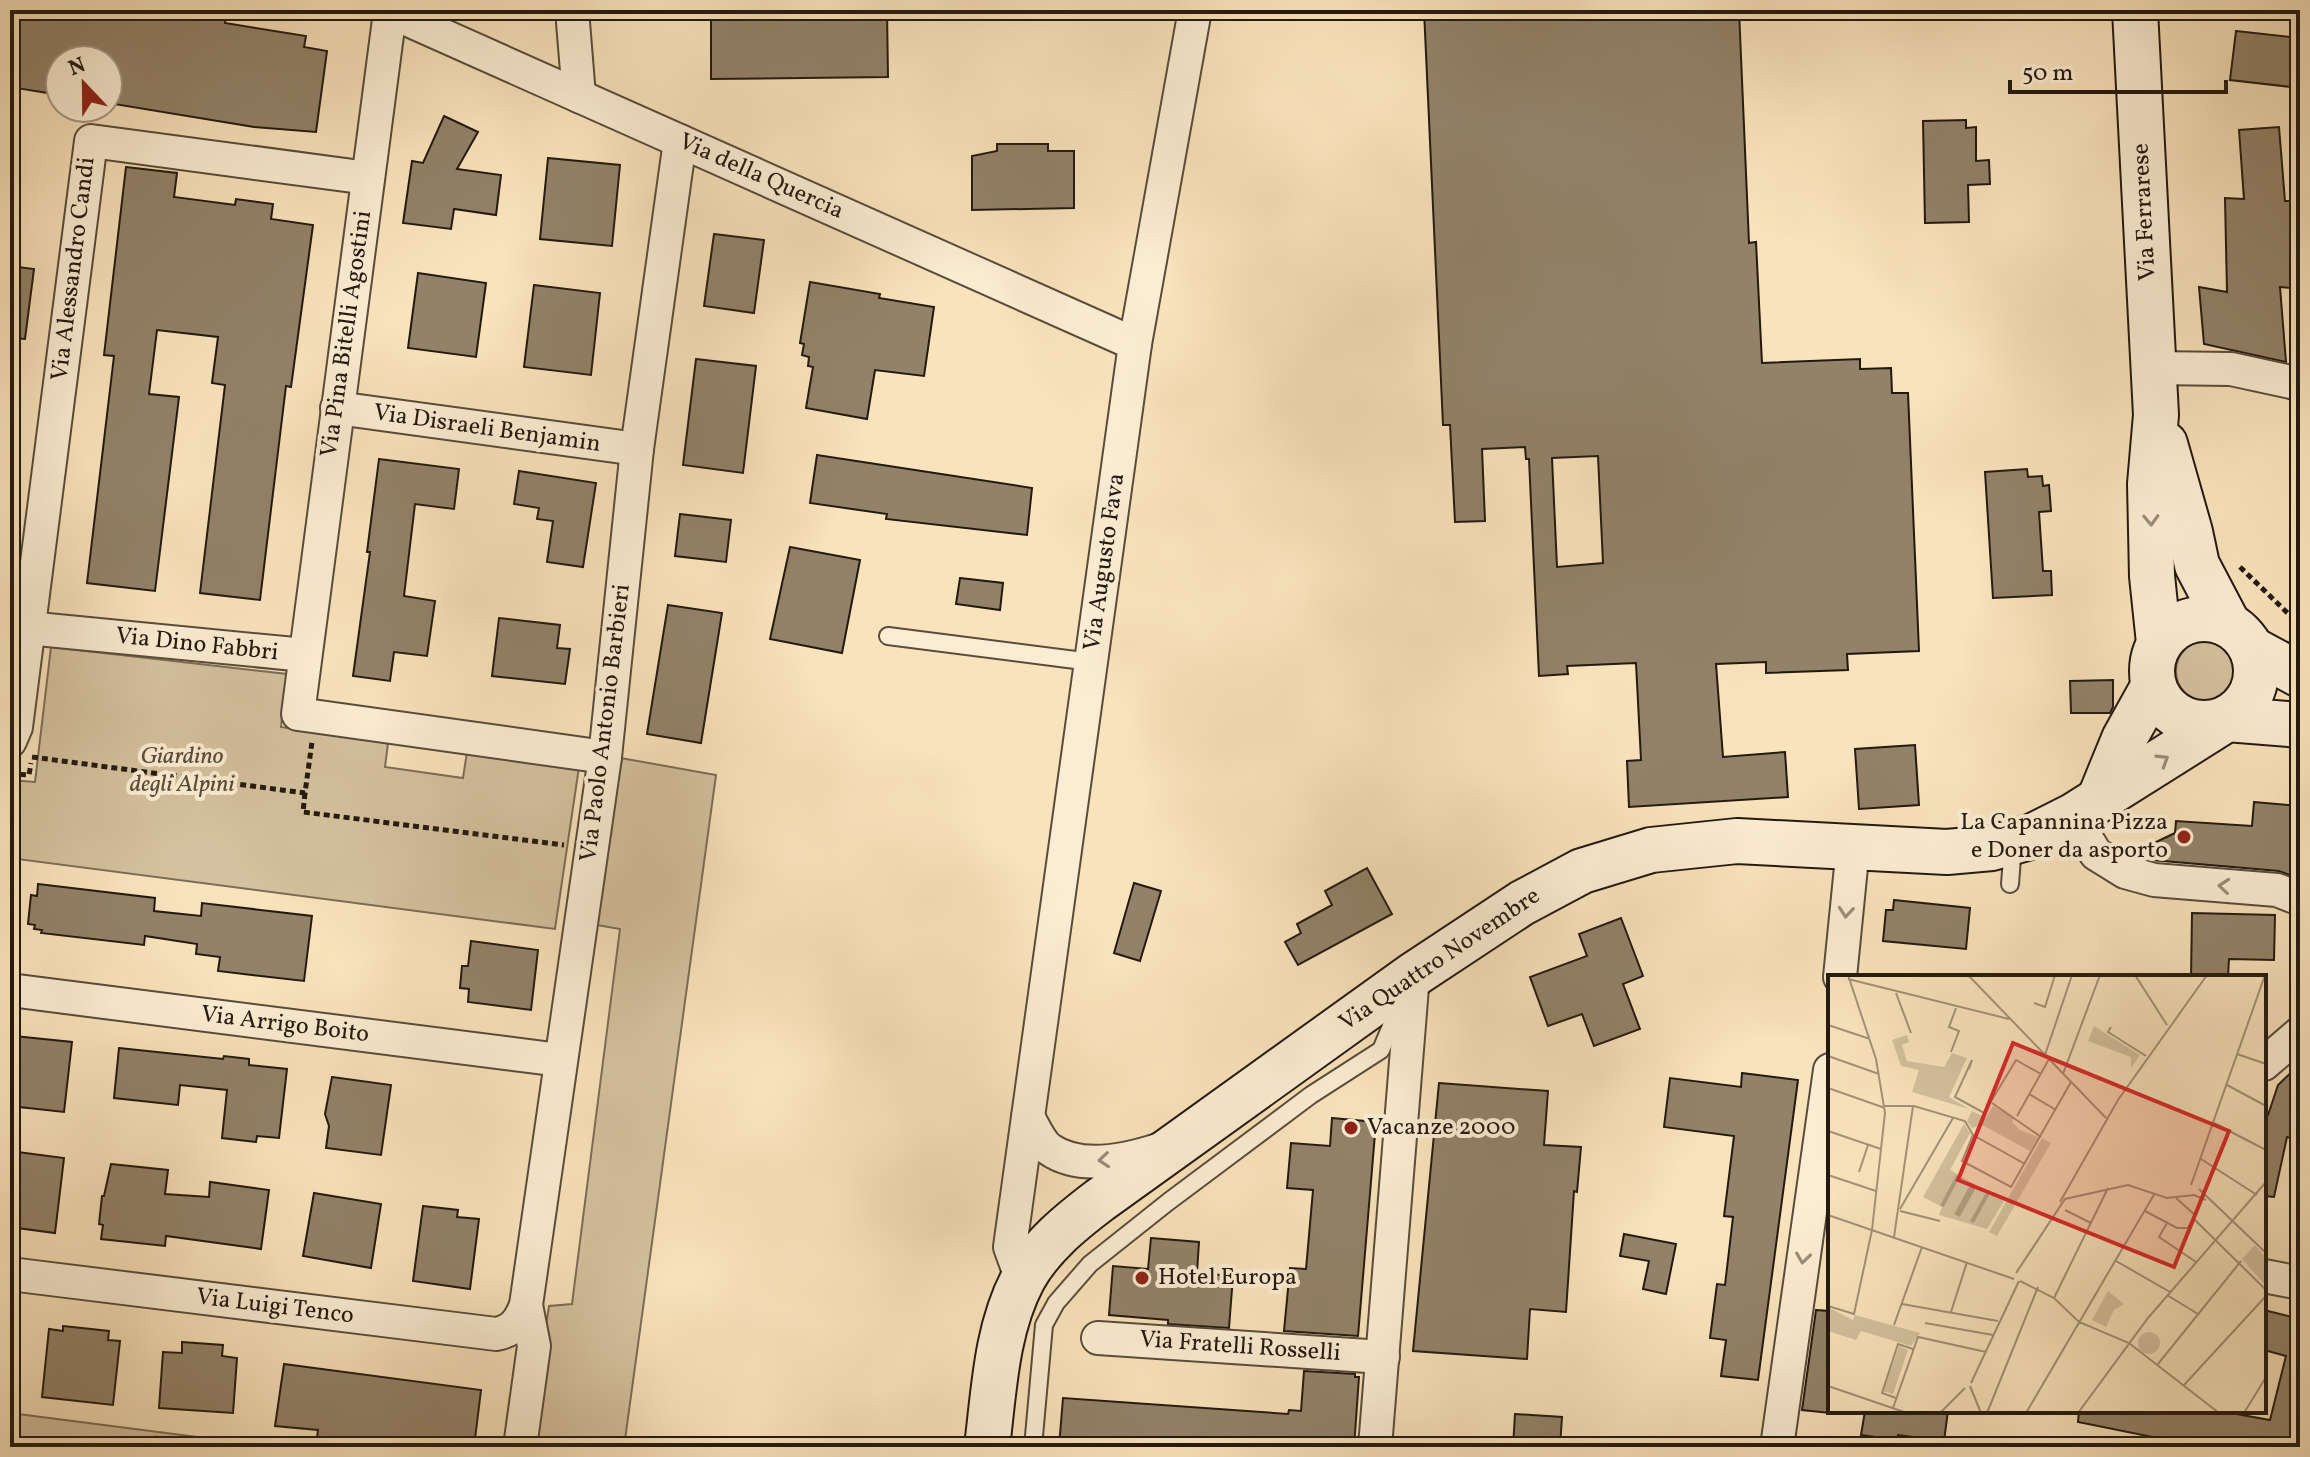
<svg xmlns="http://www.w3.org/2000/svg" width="2310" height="1457" font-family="Vollkorn,serif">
  <rect width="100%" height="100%" fill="#f9e3bc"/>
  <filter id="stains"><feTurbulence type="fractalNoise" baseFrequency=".0025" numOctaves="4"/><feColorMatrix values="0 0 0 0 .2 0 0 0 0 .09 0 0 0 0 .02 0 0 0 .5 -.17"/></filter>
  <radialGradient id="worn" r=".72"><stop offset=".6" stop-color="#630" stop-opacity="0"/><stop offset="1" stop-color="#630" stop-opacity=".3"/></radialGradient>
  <g fill="#d5c19f" stroke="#7c6d57" stroke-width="2">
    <circle cx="2207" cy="671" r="31"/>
    <path d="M51,647L287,674L281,727L388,743L385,767L463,778L467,752L579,767L555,929L18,859L10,901V780L35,782Z"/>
    <path d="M615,757L716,775L624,1447H528L549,1306L572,1304L620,929L591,924Z"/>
    <path d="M10,1413L275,1447H10Z"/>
  </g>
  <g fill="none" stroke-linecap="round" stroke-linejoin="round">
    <g stroke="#786953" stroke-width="9">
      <path d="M155,1447L156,1440"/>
      <path d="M174,1447L175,1442"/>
    </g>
  </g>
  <g fill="#928269" stroke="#23190f" stroke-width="2" fill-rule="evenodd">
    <path d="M10,10H227L225,23L306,36L304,47L327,51L316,132L254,127L108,103V60H60V95L10,87Z"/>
    <path d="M711,10H887L888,77L711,79Z"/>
    <path d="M1424,10H1739L1749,243L1756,242L1762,363L1860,359V369L1891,368L1892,393H1908L1919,651L1847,654L1848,670L1766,673V662L1716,664L1723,757L1785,752L1788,797L1629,807L1627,761L1641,760L1636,663L1567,666L1568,674L1539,676L1529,459H1526L1525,447L1482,449L1485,521L1455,522L1450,425H1443ZM1598,456L1603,563L1557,567L1552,458Z"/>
    <path d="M2236,31L2300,38V88L2230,80Z"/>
    <path d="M444,116L478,132L457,169L501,175L496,215L454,209L451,229L403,223L412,161L423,163Z"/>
    <path d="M1966,120V128L1976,127V161L1989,160L1990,184L1968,185L1969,222L1925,223L1923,121Z"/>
    <path d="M2279,127L2285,201H2300V289L2280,287L2286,362L2204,344L2199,287L2227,292L2225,198L2244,199L2239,130Z"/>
    <path d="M997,144H1048V151H1074V208L972,210V156L997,151Z"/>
    <path d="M548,158L620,165L612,246L540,239Z"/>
    <path d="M126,167L177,173L174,197L235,205L236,199L273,204L271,219L313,225L291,387L286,386L260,600L200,593L225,385L212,383L218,337L157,330L149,394L179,397L155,591L87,583L114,356L104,355Z"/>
    <path d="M714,234L764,240L754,313L704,306Z"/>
    <path d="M10,266L34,269L25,339L10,338Z"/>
    <path d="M418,273L486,283L476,357L408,348Z"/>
    <path d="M810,282L880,294L879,298L934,307L924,376L875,370L867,419L806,408L813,367L808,366L809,357L802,355L804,344L800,343Z"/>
    <path d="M534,285L600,293L591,375L524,367Z"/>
    <path d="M696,359L756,366L743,473L683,465Z"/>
    <path d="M817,455L1032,488L1027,535L886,519L887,514L810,503Z"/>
    <path d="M379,459L459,469L454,509L415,504L404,596L435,601L427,656L394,652L390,681L353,676L370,552H367Z"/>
    <path d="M2027,469L2028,477L2042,476L2043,486L2049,485L2051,511L2039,512L2043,571H2051L2052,595L1993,598L1985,472Z"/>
    <path d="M519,471L596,483L583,567L547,562L553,521L537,519L539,508L514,504Z"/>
    <path d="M680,514L731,520L726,562L675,556Z"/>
    <path d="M790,547L860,560L842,653L770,639Z"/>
    <path d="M960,578L1003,583L1000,610L956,604Z"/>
    <path d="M668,605L722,613L701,743L647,734Z"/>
    <path d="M499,618L560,625L557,648L570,649L565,684L492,676Z"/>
    <path d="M2113,680V707L2110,713H2071L2070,681Z"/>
    <path d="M1915,745L1919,805L1859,809L1855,749Z"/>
    <path d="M2254,802L2300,806V879L2279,871L2152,860L2154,843L2175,833L2176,821L2252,826Z"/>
    <path d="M1367,868L1392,914L1298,965L1285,942L1301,933L1297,924L1332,905L1325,891Z"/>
    <path d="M1134,883L1161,891L1140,961L1114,953Z"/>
    <path d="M38,884L155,898L154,911L201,916L202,903L312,916L304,981L218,971L220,957L196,954L197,944L145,936L144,945L41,933L42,930L34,929L35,925L28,924L31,895L37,896Z"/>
    <path d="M1894,900L1970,908L1966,949L1883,941L1886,910H1893Z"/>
    <path d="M2192,913L2275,915L2274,960L2229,959L2228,977H2191Z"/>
    <path d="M1621,918L1643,976L1623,984L1640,1029L1594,1046L1582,1014L1548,1026L1530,977L1587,956L1579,934Z"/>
    <path d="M471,941L538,950L531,1010L468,1002L469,989L460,988L462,966H468Z"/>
    <path d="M14,1036L72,1042L64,1112L10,1106Z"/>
    <path d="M119,1048L223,1059L224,1056L249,1059V1065L287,1069L279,1138L257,1136L256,1142L222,1138L227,1090L180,1085L178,1105L114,1098Z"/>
    <path d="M2300,1064V1141L2287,1137L2274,1197L2264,1196V1114L2268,1115L2278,1085Z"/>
    <path d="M1742,1073L1798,1080L1758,1380L1721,1376L1726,1340L1710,1338L1717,1284L1725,1285L1733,1217L1724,1216L1734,1136L1664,1127L1670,1078L1741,1087Z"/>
    <path d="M332,1077L391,1085L381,1155L326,1148L329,1126L325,1114Z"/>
    <path d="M1439,1083L1548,1091L1544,1145L1581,1147L1577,1192L1574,1191L1566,1312L1530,1309L1527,1359L1413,1351Z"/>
    <path d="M1332,1118L1376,1122L1358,1336L1284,1331L1290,1268L1306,1269L1313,1190L1287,1188L1291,1143L1330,1146Z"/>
    <path d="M10,1151L64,1158L55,1233L10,1227Z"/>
    <path d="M111,1164L168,1170L165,1194L209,1197L210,1182L269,1190L261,1249L166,1236L165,1246L101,1239L103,1225L99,1224L102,1196H104Z"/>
    <path d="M314,1193L381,1204L371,1268L303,1256Z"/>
    <path d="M423,1206L458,1210L457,1217L479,1219L470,1289L413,1281Z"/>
    <path d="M1624,1234L1676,1244L1666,1294L1643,1289L1649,1261L1620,1256Z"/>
    <path d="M1151,1238L1199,1242L1197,1273L1233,1276L1229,1328L1168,1324V1320L1109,1315L1113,1266L1148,1269Z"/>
    <path d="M1816,1310L1830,1311V1413L1802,1410Z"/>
    <path d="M2264,1310L2296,1318L2292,1334L2300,1335V1447H2202L2078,1422L2079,1411H2220L2270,1420L2286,1356L2264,1350Z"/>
    <path d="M63,1326L109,1331L108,1340L120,1341L113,1405L42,1397L49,1329L63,1331Z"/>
    <path d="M182,1342L223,1345L222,1356L237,1358L233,1413L159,1408L163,1352L182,1353Z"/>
    <path d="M284,1364L481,1390L474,1447H434L373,1440L372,1447L316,1445L318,1430L275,1426Z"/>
    <path d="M1304,1371L1355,1374V1377H1359L1354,1447H1059L1063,1398L1288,1414L1289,1410L1301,1411Z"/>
    <path d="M1865,1411H1948L1944,1441L1898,1435L1897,1440L1861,1435Z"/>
    <path d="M1515,1414L1562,1417L1560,1447H1513Z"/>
  </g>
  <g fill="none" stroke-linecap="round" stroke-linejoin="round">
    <defs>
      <g id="lane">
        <path d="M888,636L1091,662"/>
        <path d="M2010,884L2013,845"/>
        <path d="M1033,1447L1044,1325L1056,1303L1090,1264L1168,1202L1311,1095L1381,1050L1401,1002"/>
      </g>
      <g id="street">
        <path d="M386,10L1135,344"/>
        <path d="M572,10L579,96"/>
        <path d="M390,12L298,714L605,757"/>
        <path d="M2153,368L2231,369L2300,384"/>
        <path d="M337,408L637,449"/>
        <path d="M27,628L305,655"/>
        <path d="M10,741L16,727L91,141L368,178"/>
        <path d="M2073,816L2096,854L2125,872L2154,880L2277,890L2300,899"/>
        <path d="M1840,977L1853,847"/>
        <path d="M10,990L560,1060"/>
        <path d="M2264,1064L2300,1033"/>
        <path d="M1028,1117C1034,1127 1040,1142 1049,1149C1080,1171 1128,1160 1161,1149"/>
        <path d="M10,1274L496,1334C513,1331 520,1321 526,1305L605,757L637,449L680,141"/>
        <path d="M2264,1276L2300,1283"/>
        <path d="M1022,1280L1010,1247L1135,344L1195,10"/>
        <path d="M1098,1338L1383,1357"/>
        <path d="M520,1447L534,1346L526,1305"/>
        <path d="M1375,1447L1413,975"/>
        <path d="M1777,1447L1830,1070"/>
      </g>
      <g id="secondary">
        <path d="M2135,10L2156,415L2150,484L2152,576L2159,643"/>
        <path d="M2165,444L2190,532L2197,565L2228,624"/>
        <circle cx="2204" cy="671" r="52"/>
        <path d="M2252,649L2300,675"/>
        <path d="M2099,800L2124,739L2153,687"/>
        <path d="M987,1447C994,1391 996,1330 1023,1279C1041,1246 1071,1222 1100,1200L1413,975L1522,903L1582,871L1651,850L1737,841L1947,852L1992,848L2033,836L2073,816L2227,719L2300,725"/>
      </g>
    </defs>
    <use href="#lane" stroke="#584c3a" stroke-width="20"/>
    <use href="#street" stroke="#584c3a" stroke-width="36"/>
    <use href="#secondary" stroke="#23190f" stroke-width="48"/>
    <g stroke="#23190f" stroke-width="5" stroke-dasharray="6 4" stroke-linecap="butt">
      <path d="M2240,567L2300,625"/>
      <path d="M32,757L305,793L312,742"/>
      <path d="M10,774L29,775L31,763"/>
      <path d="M305,793L303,812L564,845"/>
    </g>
    <use href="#lane" stroke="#fbedd3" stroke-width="16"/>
    <use href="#street" stroke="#fbedd3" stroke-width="32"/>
    <use href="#secondary" stroke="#fbedd3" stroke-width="44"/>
  </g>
  <defs><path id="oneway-chevron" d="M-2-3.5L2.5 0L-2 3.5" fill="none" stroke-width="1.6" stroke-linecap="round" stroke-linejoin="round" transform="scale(2)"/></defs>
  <g stroke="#9a8e7b">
    <use href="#oneway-chevron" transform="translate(2151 520) rotate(88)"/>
    <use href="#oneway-chevron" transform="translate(2163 760) rotate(-32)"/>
    <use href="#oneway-chevron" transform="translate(2224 886) rotate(-175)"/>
    <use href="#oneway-chevron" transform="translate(1846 912) rotate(95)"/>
    <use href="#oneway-chevron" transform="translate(1104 1160) rotate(175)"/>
    <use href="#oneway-chevron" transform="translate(1803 1258) rotate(98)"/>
  </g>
  <g fill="#8f2418" stroke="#fbedd3" stroke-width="3">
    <circle cx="2184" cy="837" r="8"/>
    <circle cx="1351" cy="1128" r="8"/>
    <circle cx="1142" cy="1278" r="8"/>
  </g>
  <g text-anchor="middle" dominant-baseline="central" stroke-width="8" stroke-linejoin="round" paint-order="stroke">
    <g font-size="24" fill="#23190f" stroke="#fbedd3">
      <text transform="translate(761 177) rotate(24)">Via della Quercia</text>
      <text transform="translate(2145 212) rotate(-93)">Via Ferrarese</text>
      <text transform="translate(74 269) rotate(-83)">Via Alessandro Candi</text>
      <text transform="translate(347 334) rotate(-82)">Via Pina Bitelli Agostini</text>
      <text transform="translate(487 429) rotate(8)">Via Disraeli Benjamin</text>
      <text transform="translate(1105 562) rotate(-82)">Via Augusto Fava</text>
      <text transform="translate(197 645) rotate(6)">Via Dino Fabbri</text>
      <text transform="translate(606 723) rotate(-83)">Via Paolo Antonio Barbieri</text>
      <text transform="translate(1440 960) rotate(-34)">Via Quattro Novembre</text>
      <text transform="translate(285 1025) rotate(7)">Via Arrigo Boito</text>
      <text transform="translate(275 1307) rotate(7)">Via Luigi Tenco</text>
      <text transform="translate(1240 1347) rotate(4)">Via Fratelli Rosselli</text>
    </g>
    <g font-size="24" font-style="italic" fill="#584b3a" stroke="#fbedd3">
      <text x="182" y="757">Giardino<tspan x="182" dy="28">degli Alpini</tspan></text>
    </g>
    <g font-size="24" fill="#23190f" stroke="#fbedd3" text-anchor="start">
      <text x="2168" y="823" text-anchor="end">La Capannina Pizza<tspan x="2168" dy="28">e Doner da asporto</tspan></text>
      <text x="1367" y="1128">Vacanze 2000</text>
      <text x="1158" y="1278">Hotel Europa</text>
    </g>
  </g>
  <g transform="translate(1828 975)">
    <rect width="438" height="438" fill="#f9e3bc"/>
    <path d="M266,51L312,80L303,93V82L260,66ZM79,60L81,67L74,70L79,86L116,92L124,78L139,83L121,122L141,134L84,117L91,95L73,91L64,65ZM165,131L186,142L184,147L192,155L210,162L202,176L154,150L144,153L139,146L144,136L158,143ZM136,149L142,158L122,195L176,226L159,254L111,240L114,232L95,222ZM214,163L223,168L169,261L161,257ZM427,270L438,283V311L414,284ZM280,316L296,329L286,335L278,352L264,345ZM0,332L25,345L27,340L92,358L83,371L33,356L28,365L0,356ZM310 368a11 11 0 1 1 22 0a11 11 0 1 1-22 0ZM71,371L80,375L65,419L55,416Z" fill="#d5c19f"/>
    <path fill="none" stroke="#b09e81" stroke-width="4" d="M114,231L130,201M128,240L145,209M130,241L147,210M144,247L160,218"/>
    <path fill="none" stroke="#a39277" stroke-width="2" d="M140,0L278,143M307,0L339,50M20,4L181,44M68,18L83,58M206,28L217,32L227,0M0,50L42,64M283,52L280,57L318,81M123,77L131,56L121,52L128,33M409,79L438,89M217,80L244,0M0,81L51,99M141,94L144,85L127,122L156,138L188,85L213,99M235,99L272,0M399,110L438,131M0,113L57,133M201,119L228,135M164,128L213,162M57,131H86L137,146L145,160L197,189M189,141L221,84M386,148L438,175M0,156L53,174M145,160L134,186L183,212L243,107M373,184L429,220M31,197L40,170M0,200L48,216M363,210L437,0M371,214L438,278M232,227L290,125L379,0M72,234L125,143M237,235L263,248M72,236L112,246M317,236L349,253H360L367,240L348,223M0,240L186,304M367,245L438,315M339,248L331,262L368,287M66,262L85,131M288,286L342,317M188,298L237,224L300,210L339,223L366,220L378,225M192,306L226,323L251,347L301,368L391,438M339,320L370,339M226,323L280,213M74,329L170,346M0,331L26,339L44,255L57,138L48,84L20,0M123,337L139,287M97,348L165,360M66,350L94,272M330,389L413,286M143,408L191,306M356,410L438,321M0,411L79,438M142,411L153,438M68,423L54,418L70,369L85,374M65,433L90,362L158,377M112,438L137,413M159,438L210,312M198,438L327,218M250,438L320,343L438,207M416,438L438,402"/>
    <path fill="#d62828" fill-opacity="0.15" stroke="#d62828" stroke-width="4" d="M185,68L401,156L346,292L130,205Z"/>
    <rect width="438" height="438" fill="none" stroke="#23190f" stroke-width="4"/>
  </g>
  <rect width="2310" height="1457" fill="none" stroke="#f9e3bc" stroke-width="40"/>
  <rect x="12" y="12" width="2286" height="1433" fill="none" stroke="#23190f" stroke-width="4"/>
  <rect x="20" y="20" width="2270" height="1417" fill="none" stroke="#23190f" stroke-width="2"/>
  <g transform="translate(84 84) rotate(338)"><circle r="38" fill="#fbedd3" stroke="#a59885" stroke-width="2"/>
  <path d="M0-6L14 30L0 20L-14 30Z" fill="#8f2418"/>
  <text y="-12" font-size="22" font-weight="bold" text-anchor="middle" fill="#23190f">N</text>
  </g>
  <path d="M2010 80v12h216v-12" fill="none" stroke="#23190f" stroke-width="4"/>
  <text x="2022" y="80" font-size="24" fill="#23190f" stroke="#fbedd3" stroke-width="6" paint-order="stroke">50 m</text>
  <rect width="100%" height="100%" filter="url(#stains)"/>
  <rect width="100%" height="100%" fill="url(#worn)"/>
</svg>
